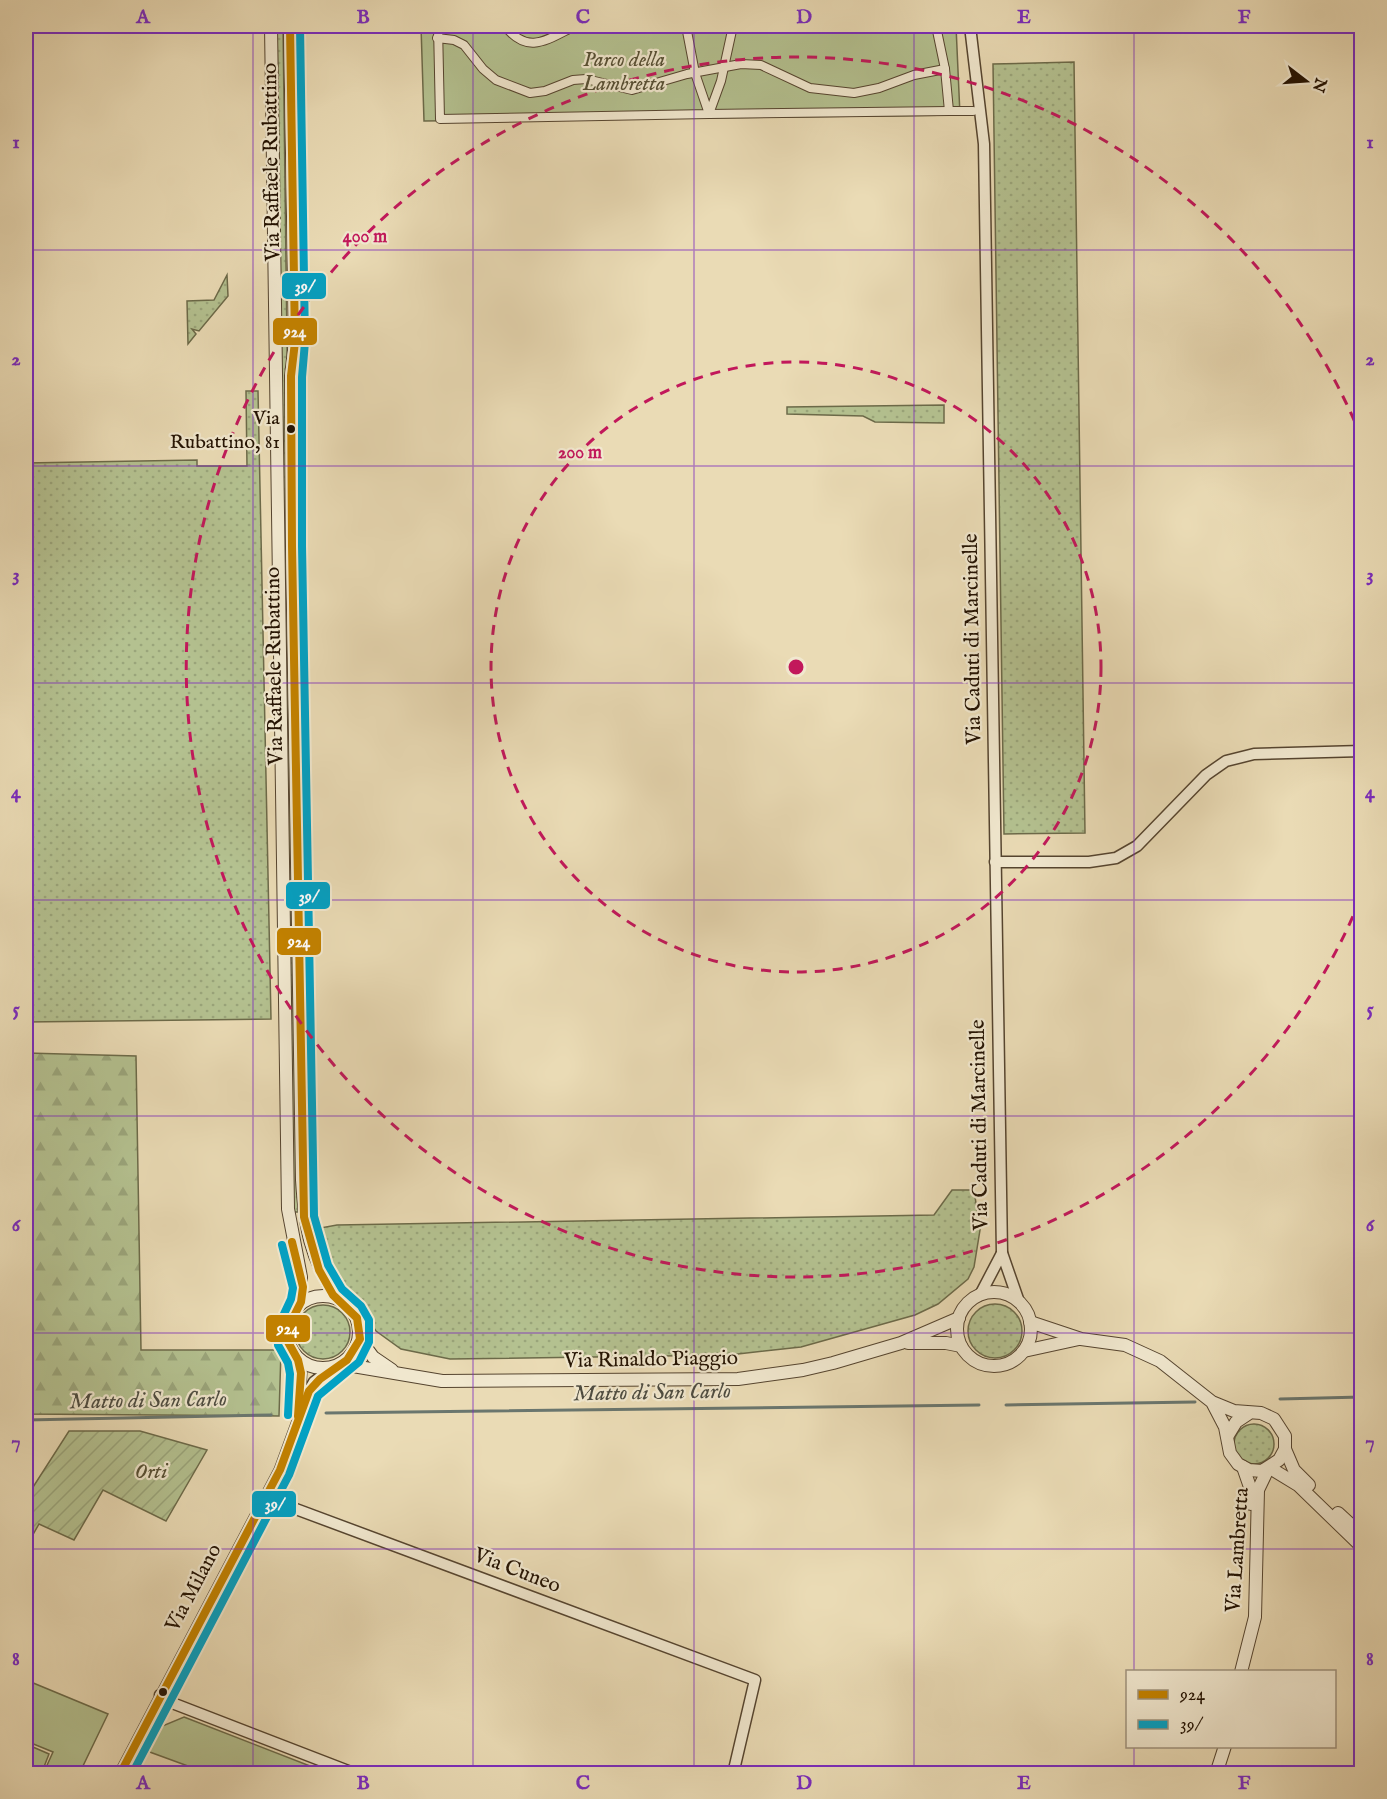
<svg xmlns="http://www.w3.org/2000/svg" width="1387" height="1799" font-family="'IM FELL English',serif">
  <defs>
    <pattern id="grass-dots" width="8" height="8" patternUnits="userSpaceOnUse" patternTransform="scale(1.5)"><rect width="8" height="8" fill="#b4c190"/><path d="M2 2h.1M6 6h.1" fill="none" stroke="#9aa57b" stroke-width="1.8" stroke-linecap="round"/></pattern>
    <pattern id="forest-firs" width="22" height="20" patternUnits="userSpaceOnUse" patternTransform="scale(1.5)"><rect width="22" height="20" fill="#b4c190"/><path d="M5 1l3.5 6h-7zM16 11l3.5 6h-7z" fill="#9aa57b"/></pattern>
    <pattern id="garden-furrows" width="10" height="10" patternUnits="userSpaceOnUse" patternTransform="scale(1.5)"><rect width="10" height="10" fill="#b4c190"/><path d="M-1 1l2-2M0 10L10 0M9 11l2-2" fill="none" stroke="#9aa57b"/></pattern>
  </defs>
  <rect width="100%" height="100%" fill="#eadbb5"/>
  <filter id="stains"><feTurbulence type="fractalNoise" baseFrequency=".00333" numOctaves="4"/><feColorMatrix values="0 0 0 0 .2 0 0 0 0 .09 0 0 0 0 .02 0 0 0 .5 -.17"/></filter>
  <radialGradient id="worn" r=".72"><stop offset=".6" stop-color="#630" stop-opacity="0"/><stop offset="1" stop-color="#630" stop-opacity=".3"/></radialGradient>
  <g fill="url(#grass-dots)" stroke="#6c6a49" stroke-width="1.5">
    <path d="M277,26H283L298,1212H293Z"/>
    <path d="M1074,62L1085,833L1004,834L993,64Z"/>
    <path d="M227,275L228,296L199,331L192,329L196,334L188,344L187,301L214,300Z"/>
    <path d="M246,391H258L271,1019L26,1022V463L197,460V466H247Z"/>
    <path d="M944,405V423L875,422L863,416L787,414V407Z"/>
    <path d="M952,1190H974L980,1230L974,1267L968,1279L938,1304L915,1315L801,1347L729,1355L450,1359L401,1349L376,1331L324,1254L320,1228L337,1225L934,1215Z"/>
    <circle cx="995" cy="1331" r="27"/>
    <circle cx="323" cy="1332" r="27"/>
    <circle cx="1254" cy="1444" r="20"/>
  </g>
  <path fill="url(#forest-firs)" stroke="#6c6a49" stroke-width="1.5" d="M26,1053L136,1056L141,1350H281L279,1416L26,1414Z"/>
  <g fill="#b4c190" stroke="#6c6a49" stroke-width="1.5">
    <path d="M421,26H956L960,115L424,121Z"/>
    <path d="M26,1680L108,1714L81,1770L65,1771L64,1773L44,1772L53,1752L26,1741Z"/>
    <path d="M184,1717L328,1773H207L147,1751L160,1727Z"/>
    <path d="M26,1744L49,1754L42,1772L26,1765Z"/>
  </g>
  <path fill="url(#garden-furrows)" stroke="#6c6a49" stroke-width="1.5" d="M69,1431H140L207,1450L166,1521L103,1490L74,1540L39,1524L26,1547V1498Z"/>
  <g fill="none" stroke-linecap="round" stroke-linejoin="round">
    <g stroke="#6a766e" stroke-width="3">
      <path d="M1280,1399L1362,1397"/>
      <path d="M1006,1405L1195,1402"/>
      <path d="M326,1413L979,1405"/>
      <path d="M26,1420L271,1415"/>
    </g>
    <defs>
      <g id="pedestrian">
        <path d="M438,26L440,119L709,114L721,81L733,26"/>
        <path d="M505,26C528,56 548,39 575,26"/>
        <path d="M686,26L695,73L709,114L949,111"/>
        <path d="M936,26L945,69L949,111H973"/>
        <path d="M437,38L454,40L464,45L483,69L496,80L530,93L545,91L573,80L586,79L632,90L687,74L741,64L761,65L810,88L854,93L879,88L914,75L945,69"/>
      </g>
      <g id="minor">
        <path d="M970,26L984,144L1002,1253L1019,1302"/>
        <path d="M995,862H1089L1116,858L1137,846L1206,775L1226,761L1254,754L1362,751"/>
        <path d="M980,1295L1002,1253"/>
        <path d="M297,1357L301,1373L299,1409"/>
        <path d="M266,1497L271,1502H277L755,1680L733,1774"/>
        <path d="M160,1695L167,1701L356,1774"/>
        <path d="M120,1774L280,1470L309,1391L314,1382L331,1369"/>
      </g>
      <g id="tertiary">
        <path d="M271,26L288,1209L301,1277V1303"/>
        <path d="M290,26L295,342L291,376L292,546L302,1180C305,1228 310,1257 337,1298"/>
        <circle cx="994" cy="1329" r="37"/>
        <circle cx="323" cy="1332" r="36"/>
        <path d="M1030,1322L1081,1339L1125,1345L1160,1361L1212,1402L1225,1427L1230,1453L1238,1464L1249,1470L1262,1471L1279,1460L1285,1449V1436L1274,1419L1261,1413L1234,1411L1212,1402"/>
        <path d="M359,1338L373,1357L392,1370"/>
        <path d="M908,1343H946L961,1346"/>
        <path d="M1024,1351L1079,1339"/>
        <path d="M341,1364L442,1381L738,1379L803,1370L833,1363L901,1343L959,1318"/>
        <path d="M1228,1435L1236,1422L1248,1414"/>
        <path d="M1285,1449L1294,1470L1309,1485"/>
        <path d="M1243,1467L1251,1490V1504"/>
        <path d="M1270,1468L1298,1485L1362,1547"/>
        <path d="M1338,1513L1362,1535"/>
        <path d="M1241,1672L1255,1617L1258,1490L1268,1469"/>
        <path d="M1216,1774L1225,1746"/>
      </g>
    </defs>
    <use href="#pedestrian" stroke="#55442f" stroke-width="10"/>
    <use href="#minor" stroke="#55442f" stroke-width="13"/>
    <use href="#tertiary" stroke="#55442f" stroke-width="14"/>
    <use href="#pedestrian" stroke="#f1e8cf" stroke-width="8"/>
    <use href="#minor" stroke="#f1e8cf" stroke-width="10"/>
    <use href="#tertiary" stroke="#f1e8cf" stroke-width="12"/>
    <defs>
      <g id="bus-1">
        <path d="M292,1242L303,1287L301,1302L287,1330L288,1342L298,1360L301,1373L298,1416"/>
        <path d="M120,1774L280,1470L309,1391L320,1379L347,1360L360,1339L357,1318L333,1295L319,1270L304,1217L292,546L291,376L295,342L290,26"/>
      </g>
      <g id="bus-2">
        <path d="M282,1245L293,1288L291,1299L277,1329L278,1345L288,1363L290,1374L288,1415"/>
        <path d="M132,1774L289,1475L318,1396L359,1362L369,1342V1320L361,1306L342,1289L328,1265L314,1216L302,546V377L305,342L300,26"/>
      </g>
    </defs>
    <use href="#bus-1" stroke="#f1e8cf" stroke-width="12"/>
    <use href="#bus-2" stroke="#f1e8cf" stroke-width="12"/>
    <use href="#bus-1" stroke="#c28100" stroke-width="8"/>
    <use href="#bus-2" stroke="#02a1c4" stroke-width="8"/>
  </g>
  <path fill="none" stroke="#7b2cbf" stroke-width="1.5" stroke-opacity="0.55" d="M253,26V1774M473,26V1774M694,26V1774M914,26V1774M1134,26V1672M26,250H1362M26,466H1362M26,683H1362M26,900H1362M26,1116H1362M26,1333H1362M26,1549H1362M1134,1746V1774"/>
  <g fill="none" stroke="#c2185b" stroke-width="3" stroke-dasharray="10 8">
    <circle cx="796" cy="667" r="305"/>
    <path d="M1360 900A610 610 0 1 1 1360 434"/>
  </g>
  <g fill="#231202" stroke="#f1e8cf" stroke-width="2">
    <circle cx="291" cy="429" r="5"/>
    <circle cx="163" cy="1692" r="5"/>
  </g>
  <g text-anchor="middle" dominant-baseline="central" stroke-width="4.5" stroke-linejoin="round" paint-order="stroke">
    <g font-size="20" fill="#231202" stroke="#f1e8cf" text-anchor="end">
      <text x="280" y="418">Via<tspan x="280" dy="24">Rubattino, 81</tspan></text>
    </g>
    <g font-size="21" font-style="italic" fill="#564f34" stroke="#f1e8cf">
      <text x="624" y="60">Parco della<tspan x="624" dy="24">Lambretta</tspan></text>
      <text x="151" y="1472">Orti</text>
    </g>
    <g font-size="21" fill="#231202" stroke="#f1e8cf">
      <text transform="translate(272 162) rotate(-91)">Via Raffaele Rubattino</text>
      <text transform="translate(973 639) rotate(-91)">Via Caduti di Marcinelle</text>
      <text transform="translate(275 666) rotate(-91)">Via Raffaele Rubattino</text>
      <text transform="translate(980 1125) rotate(-91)">Via Caduti di Marcinelle</text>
      <text transform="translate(651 1360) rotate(-1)">Via Rinaldo Piaggio</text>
      <text transform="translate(1238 1550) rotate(-86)">Via Lambretta</text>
      <text transform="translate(517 1571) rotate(21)">Via Cuneo</text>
      <text transform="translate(194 1588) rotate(-62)">Via Milano</text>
    </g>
    <g font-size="22" font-style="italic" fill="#4d4c41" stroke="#f1e8cf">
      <text transform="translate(652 1393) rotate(-1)">Matto di San Carlo</text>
      <text transform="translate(148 1401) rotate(-1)">Matto di San Carlo</text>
    </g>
  </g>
  <circle cx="796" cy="667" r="9" fill="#c2185b" stroke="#f1e8cf" stroke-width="3"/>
  <g font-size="18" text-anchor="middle" font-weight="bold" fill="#c2185b" stroke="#f1e8cf" stroke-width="4.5" stroke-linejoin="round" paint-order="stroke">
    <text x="365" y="242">400 m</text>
    <text x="580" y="458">200 m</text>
  </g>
  <g stroke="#f1e8cf" stroke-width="2">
    <rect x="281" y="272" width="46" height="28" rx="6" fill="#02a1c4"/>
    <rect x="272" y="317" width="46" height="29" rx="6" fill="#c28100"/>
    <rect x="285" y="881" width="46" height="29" rx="6" fill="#02a1c4"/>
    <rect x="276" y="927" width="46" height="29" rx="6" fill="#c28100"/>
    <rect x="265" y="1314" width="46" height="29" rx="6" fill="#c28100"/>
    <rect x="251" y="1490" width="46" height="28" rx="6" fill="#02a1c4"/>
  </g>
  <g font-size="16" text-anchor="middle" font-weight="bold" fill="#fff">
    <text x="304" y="292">39/</text>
    <text x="295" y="337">924</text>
    <text x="308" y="902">39/</text>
    <text x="299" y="947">924</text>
    <text x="288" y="1334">924</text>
    <text x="274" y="1510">39/</text>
  </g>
  <rect width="1387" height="1799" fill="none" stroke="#eadbb5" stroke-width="66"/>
  <rect x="1126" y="1670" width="210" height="78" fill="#f1e8cf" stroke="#9f927d" stroke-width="1.5"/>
  <rect x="1138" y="1690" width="30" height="9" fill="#c28100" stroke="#9f927d" stroke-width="1.5"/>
  <text x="1180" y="1700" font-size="18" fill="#231202">924</text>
  <rect x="1138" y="1720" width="30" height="9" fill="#02a1c4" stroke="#9f927d" stroke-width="1.5"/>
  <text x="1180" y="1730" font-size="18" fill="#231202">39/</text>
  <g transform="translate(1306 81) rotate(107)" stroke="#f1e8cf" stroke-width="4.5" paint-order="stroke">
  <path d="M0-4.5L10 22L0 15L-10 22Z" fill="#231202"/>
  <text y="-9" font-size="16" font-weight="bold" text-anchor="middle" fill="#231202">N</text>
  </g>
  <rect x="33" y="33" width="1321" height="1733" fill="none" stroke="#7b2cbf" stroke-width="2"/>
  <g font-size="20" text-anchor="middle" font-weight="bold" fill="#7b2cbf">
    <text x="143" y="23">A</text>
    <text x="363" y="23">B</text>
    <text x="583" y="23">C</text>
    <text x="804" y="23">D</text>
    <text x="1024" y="23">E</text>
    <text x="1244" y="23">F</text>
    <text x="16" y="148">1</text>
    <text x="1370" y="148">1</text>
    <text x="16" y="365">2</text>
    <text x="1370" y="365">2</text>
    <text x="16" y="581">3</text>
    <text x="1370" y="581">3</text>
    <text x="16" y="798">4</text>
    <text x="1370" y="798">4</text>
    <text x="16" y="1015">5</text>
    <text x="1370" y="1015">5</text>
    <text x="16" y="1231">6</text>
    <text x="1370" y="1231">6</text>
    <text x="16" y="1448">7</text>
    <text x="1370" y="1448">7</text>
    <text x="16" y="1665">8</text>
    <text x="1370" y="1665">8</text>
    <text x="143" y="1789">A</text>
    <text x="363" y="1789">B</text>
    <text x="583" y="1789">C</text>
    <text x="804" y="1789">D</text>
    <text x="1024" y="1789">E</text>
    <text x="1244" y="1789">F</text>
  </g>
  <rect width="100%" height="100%" filter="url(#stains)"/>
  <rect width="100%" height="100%" fill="url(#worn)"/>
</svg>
